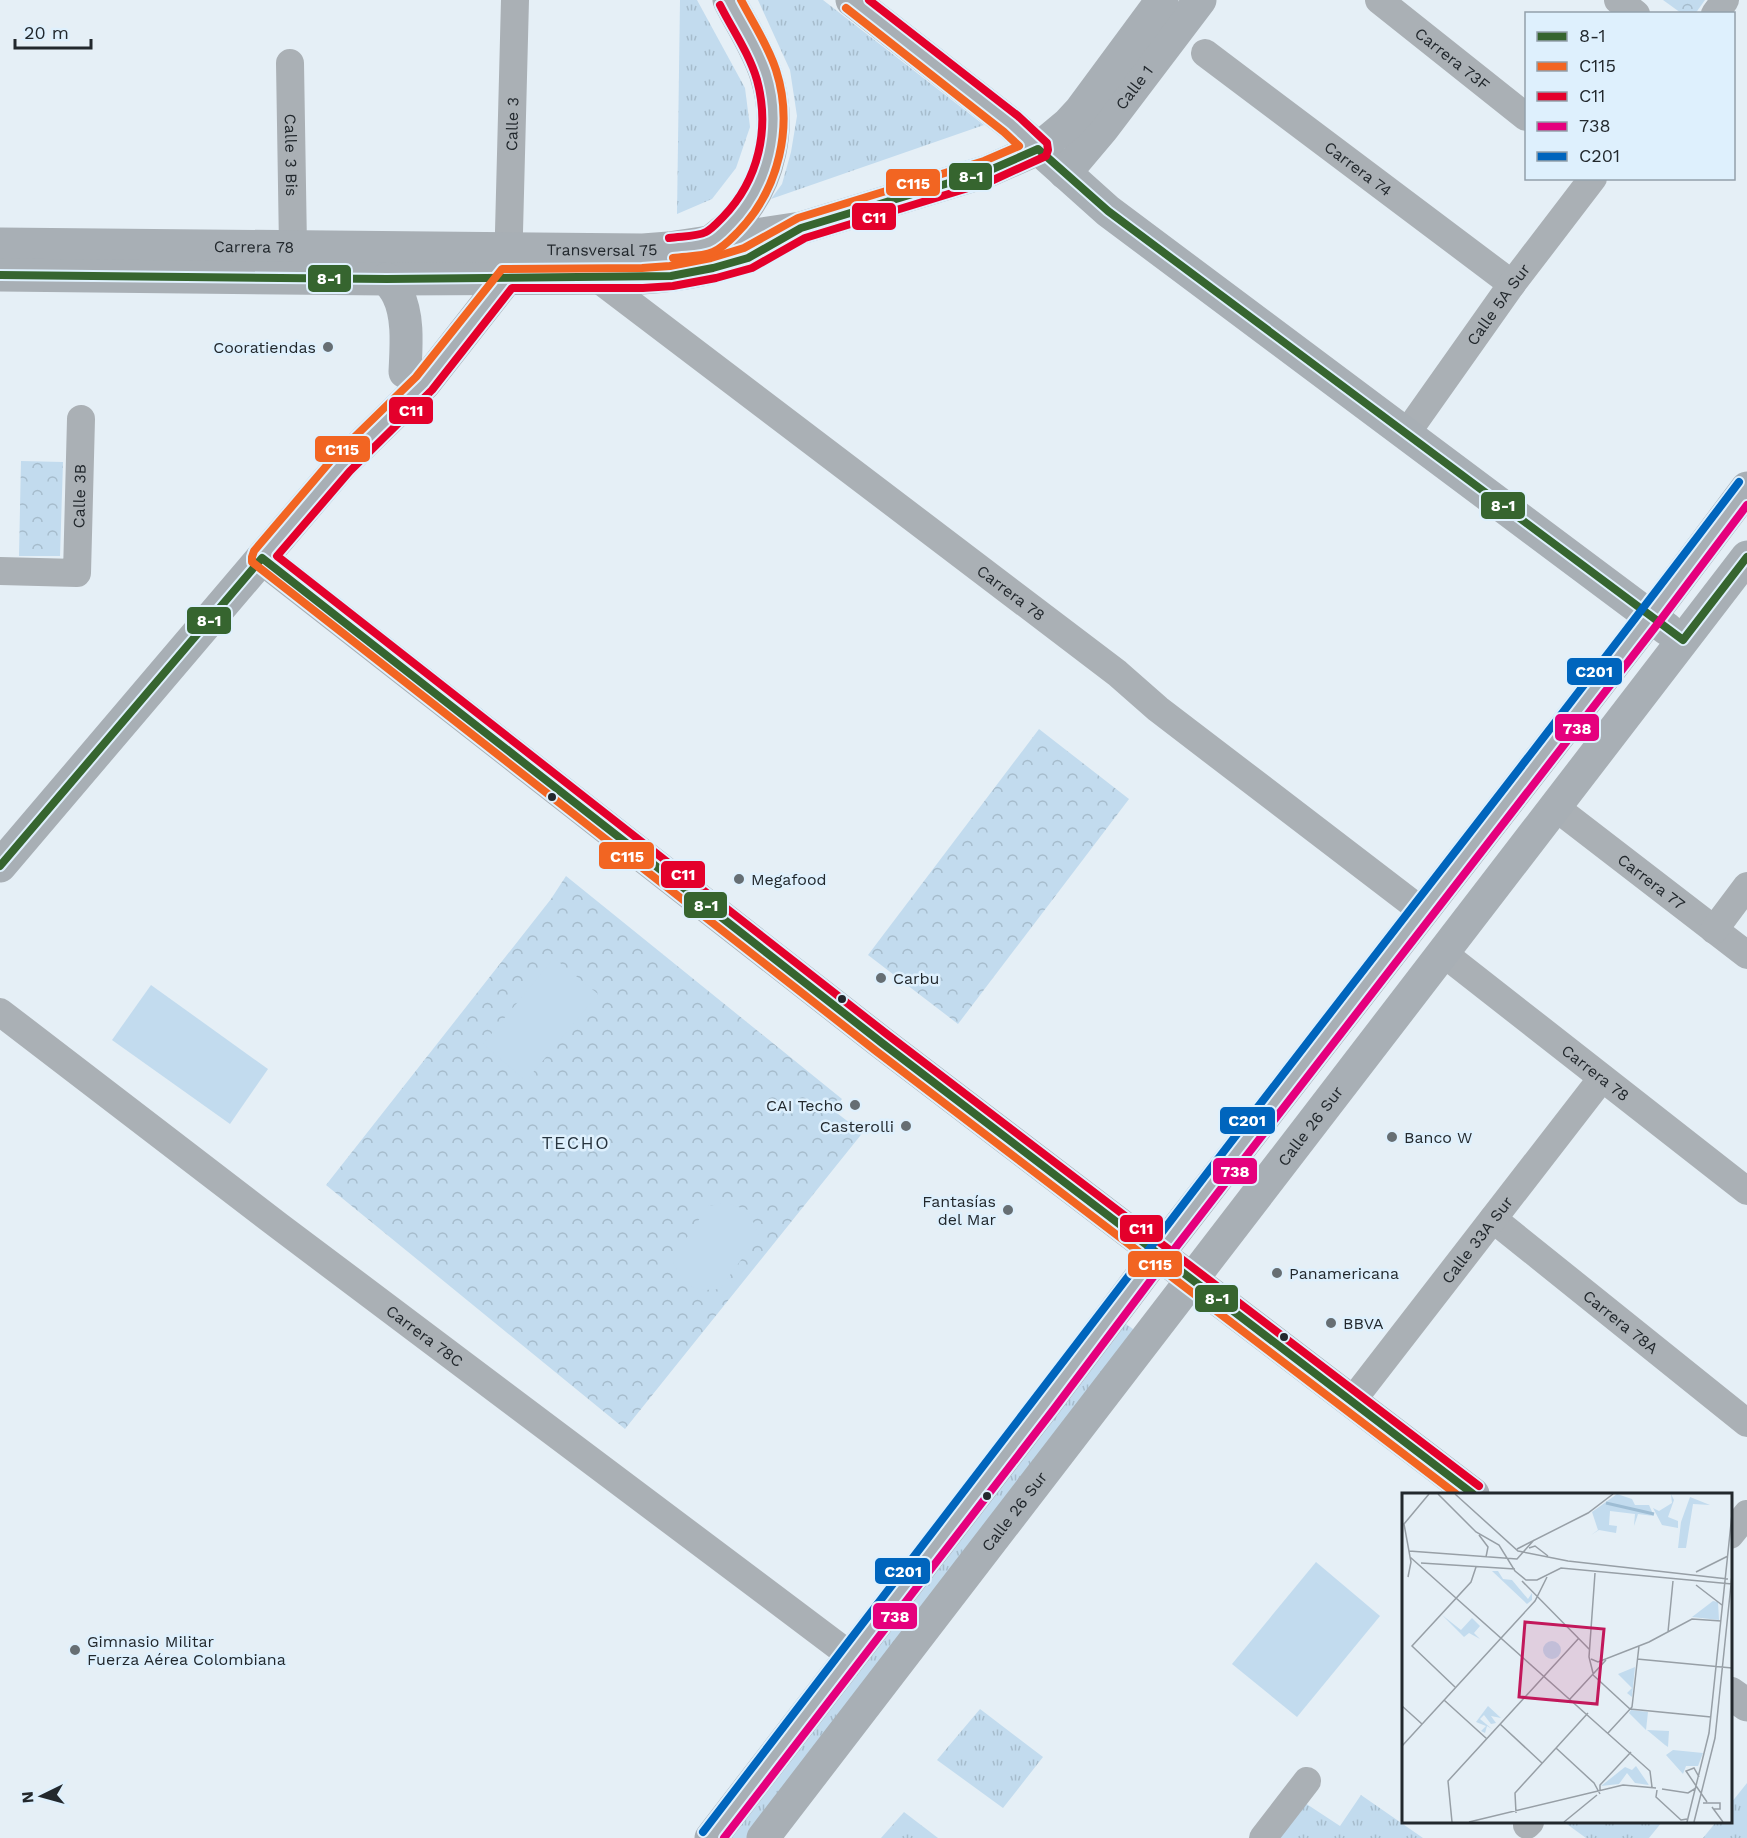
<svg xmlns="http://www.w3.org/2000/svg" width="1747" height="1838" font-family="'Work Sans',sans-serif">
  <defs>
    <pattern id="grass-tufts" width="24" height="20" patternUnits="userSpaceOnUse" patternTransform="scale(1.5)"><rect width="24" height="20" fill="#c2dbee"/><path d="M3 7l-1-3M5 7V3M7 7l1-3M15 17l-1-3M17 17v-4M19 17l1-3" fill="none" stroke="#a6bccc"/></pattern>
    <pattern id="park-crowns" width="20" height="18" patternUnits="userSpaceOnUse" patternTransform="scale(1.5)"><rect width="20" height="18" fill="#c2dbee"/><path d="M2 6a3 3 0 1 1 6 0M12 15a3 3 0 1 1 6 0" fill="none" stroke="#a6bccc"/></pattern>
  </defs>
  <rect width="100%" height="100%" fill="#e5eff6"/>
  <g fill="url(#grass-tufts)">
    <path d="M680,0H697L745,88L750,127L736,168L712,199L677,214Z"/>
    <path d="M758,0H823L984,125L771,199L782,184L791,152L797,116L790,70Z"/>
    <path d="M1122,1321L1137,1332L749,1838H727Z"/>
    <path d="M980,1709L1043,1757L1003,1808L937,1760Z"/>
    <path d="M1747,1783V1838H1703L1716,1822H1730L1731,1803Z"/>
    <path d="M1361,1795L1423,1838H1280L1305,1803L1340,1826Z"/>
    <path d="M904,1812L938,1838H881Z"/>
    <path d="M1564,1822H1662L1649,1838H1586Z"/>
  </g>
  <g fill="url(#park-crowns)">
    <path d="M1663,0H1705L1695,14L1681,13Z"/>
    <path d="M21,461L63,462L60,556H19Z"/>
    <path d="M1039,729L1129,799L958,1024L868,955Z"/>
    <path d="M566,876L842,1099L833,1110L855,1127L858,1124L864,1131L625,1429L326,1185L551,899Z"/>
  </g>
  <g fill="#c2dbee">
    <path d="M554,958L598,994L526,1081L483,1044Z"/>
    <path d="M151,985L268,1069L230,1124L112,1040Z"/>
    <path d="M726,1203L748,1210L759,1235L720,1289C690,1292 685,1286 672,1260L708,1206Z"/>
    <path d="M1316,1562L1380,1616L1297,1717L1232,1664Z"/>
  </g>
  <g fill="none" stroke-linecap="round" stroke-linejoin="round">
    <g stroke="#aab0b5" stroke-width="28">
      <path id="s1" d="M1379,0L1526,117"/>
      <path d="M1618,0L1636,14"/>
      <path d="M1715,14L1725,0"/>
      <path id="s2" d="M1205,53L1512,284"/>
      <path id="s3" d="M290,63L293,247"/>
      <path id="s4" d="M508,270L515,0"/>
      <path id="s5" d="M597,278L1117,673L1158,709L1422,911"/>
      <path id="s6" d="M1406,434L1512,284L1593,178"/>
      <path id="s7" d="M0,571L77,573L81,419"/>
      <path id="s8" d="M1555,807L1747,955"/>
      <path d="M1714,930L1747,886"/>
      <path id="s9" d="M1443,953L1747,1191"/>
      <path id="s10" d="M0,1012L279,1226L851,1656"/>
      <path id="s11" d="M1493,1219L1747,1423"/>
      <path id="s12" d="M1352,1401L1602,1078"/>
      <path d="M1730,1535L1747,1514"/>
      <path d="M1527,1825L1530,1822"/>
      <path d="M1263,1838L1307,1781"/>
    </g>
    <g stroke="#a8afb5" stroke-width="33">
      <path d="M852,0L1011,124L1108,211L1667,629"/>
      <path id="s13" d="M1065,173L1103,128L1200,0"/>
      <path d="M709,243C718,236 727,229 734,222C771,183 782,125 766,75C758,49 741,24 729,0"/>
      <path id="s14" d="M0,244L643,250L669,248L801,228L988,171L1038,149L1068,124L1080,111L1162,0"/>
      <path d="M0,275L387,279L642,278C687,275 731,267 770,245"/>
      <path d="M387,279C391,284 395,289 398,295C409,317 406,348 405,372"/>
      <path d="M262,558L882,1043L1473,1494"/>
      <path d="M0,866L342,464L424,384L507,278"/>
      <path d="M1730,1693L1747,1705"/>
      <path d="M711,1838L1046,1403L1158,1254L1651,616L1747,488"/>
      <path id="s15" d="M763,1838L1747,557"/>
    </g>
    <defs>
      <g id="bus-1">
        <path d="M0,275L387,279L671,276L713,268L748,258L801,228L988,171L1038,149L1108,211L1683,640L1747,557"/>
        <path d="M0,866L262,558L882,1043L1473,1494"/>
      </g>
      <g id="bus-2">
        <path d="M846,8L1004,132L1019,146L984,161L798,218L744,248L711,258L670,266L642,268L502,269L416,377L334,457L254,551L252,557V562L876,1051L1456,1494"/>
        <path d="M673,258C686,256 701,257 713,252C723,248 731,239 738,232C779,190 794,126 776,70C768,45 753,23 741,0"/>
      </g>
      <g id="bus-3">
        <path d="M869,0L1018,116L1047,143L1048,150L1046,156L991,181L805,238L752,268L716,278L673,286L643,288H512L432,390L350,471L277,556L888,1035L1479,1486"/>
        <path d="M669,238C681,236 696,237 706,232C712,229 718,222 723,217C759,180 770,128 757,80C749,53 732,29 720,5"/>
      </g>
      <path id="bus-4" d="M724,1838L1054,1409L1166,1260L1659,622L1747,505"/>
      <path id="bus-5" d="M703,1832C852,1637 1001,1443 1150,1248C1345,991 1545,739 1739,482"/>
    </defs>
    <use href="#bus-1" stroke="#def0fd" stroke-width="12"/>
    <use href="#bus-2" stroke="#def0fd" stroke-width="12"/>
    <use href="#bus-3" stroke="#def0fd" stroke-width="12"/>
    <use href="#bus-4" stroke="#def0fd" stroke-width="12"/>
    <use href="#bus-5" stroke="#def0fd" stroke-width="12"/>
    <use href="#bus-1" stroke="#36652f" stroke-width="8"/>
    <use href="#bus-2" stroke="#f26522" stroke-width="8"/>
    <use href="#bus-3" stroke="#e4002b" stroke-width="8"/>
    <use href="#bus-4" stroke="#e5007d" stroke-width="8"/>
    <use href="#bus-5" stroke="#0065bd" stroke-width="8"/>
  </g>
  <g fill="#666e73" stroke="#def0fd" stroke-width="2">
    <circle cx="328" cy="347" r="6"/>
    <circle cx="739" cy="879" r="6"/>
    <circle cx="881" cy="978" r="6"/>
    <circle cx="855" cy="1105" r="6"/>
    <circle cx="906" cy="1126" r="6"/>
    <circle cx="1392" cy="1137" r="6"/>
    <circle cx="1008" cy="1210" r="6"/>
    <circle cx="1277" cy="1273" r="6"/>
    <circle cx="1331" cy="1323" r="6"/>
    <circle cx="75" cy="1650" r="6"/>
  </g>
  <g fill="#22282d" stroke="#def0fd" stroke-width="2">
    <circle cx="552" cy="797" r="5"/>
    <circle cx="842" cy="999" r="5"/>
    <circle cx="1284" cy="1337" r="5"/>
    <circle cx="987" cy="1496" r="5"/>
  </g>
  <g text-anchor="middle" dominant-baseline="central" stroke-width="5" stroke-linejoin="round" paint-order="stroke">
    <g font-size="16" fill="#22282d" stroke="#def0fd">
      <text stroke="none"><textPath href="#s1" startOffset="94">Carrera 73F</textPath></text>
      <text stroke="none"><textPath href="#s13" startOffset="110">Calle 1</textPath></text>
      <text stroke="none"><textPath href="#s4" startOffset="146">Calle 3</textPath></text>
      <text stroke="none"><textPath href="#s3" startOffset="92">Calle 3 Bis</textPath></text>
      <text stroke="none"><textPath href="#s2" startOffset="192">Carrera 74</textPath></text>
      <text stroke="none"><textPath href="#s14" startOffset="254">Carrera 78</textPath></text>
      <text stroke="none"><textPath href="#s14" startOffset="602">Transversal 75</textPath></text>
      <text stroke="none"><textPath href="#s6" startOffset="159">Calle 5A Sur</textPath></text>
      <text stroke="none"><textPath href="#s7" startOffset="154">Calle 3B</textPath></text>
      <text stroke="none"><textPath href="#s5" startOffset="520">Carrera 78</textPath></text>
      <text stroke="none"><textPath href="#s8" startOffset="122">Carrera 77</textPath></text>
      <text stroke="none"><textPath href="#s9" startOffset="194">Carrera 78</textPath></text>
      <text stroke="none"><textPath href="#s15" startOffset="898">Calle 26 Sur</textPath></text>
      <text stroke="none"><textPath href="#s12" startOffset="204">Calle 33A Sur</textPath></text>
      <text stroke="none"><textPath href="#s11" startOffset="164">Carrera 78A</textPath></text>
      <text stroke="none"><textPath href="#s10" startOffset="534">Carrera 78C</textPath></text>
      <text stroke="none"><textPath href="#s15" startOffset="412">Calle 26 Sur</textPath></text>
    </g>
    <g font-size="16" fill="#22282d" stroke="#def0fd" text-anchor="start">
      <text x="316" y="347" text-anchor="end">Cooratiendas</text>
      <text x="751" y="879">Megafood</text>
      <text x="893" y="978">Carbu</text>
      <text x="843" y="1105" text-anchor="end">CAI Techo</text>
      <text x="894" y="1126" text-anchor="end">Casterolli</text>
      <text x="1404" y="1137">Banco W</text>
      <text x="996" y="1201" text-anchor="end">Fantasías<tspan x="996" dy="18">del Mar</tspan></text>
      <text x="1289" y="1273">Panamericana</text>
      <text x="1343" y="1323">BBVA</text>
      <text x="87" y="1641">Gimnasio Militar<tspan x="87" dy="18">Fuerza Aérea Colombiana</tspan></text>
    </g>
    <g font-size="18" letter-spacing="1.5" fill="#26333e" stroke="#def0fd">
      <text x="576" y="1142">TECHO</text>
    </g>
  </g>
  <g transform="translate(1402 1493)">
    <rect width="330" height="330" fill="#e5eff6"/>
    <path d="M90,78H96L101,86L110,87L126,106L130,100V107L125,111ZM86,213L99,225L89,223L94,230L89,231L82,222L78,226L90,236L85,233L83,240L79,238L84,233L74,229Z" fill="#c2dbee"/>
    <path d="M215,1L230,6L233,12H247L252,23L236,21L232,33L233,21L208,18L207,32L215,33L214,40L197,37L189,42L196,37L190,19ZM269,1L272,7L266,24L276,28V35L260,32L251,15L257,18L270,10ZM288,4L308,12L291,11L284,55H276L279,29ZM311,108L316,109L317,127L290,124ZM40,122L59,137L70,125L78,133L72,140L78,146L67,140L62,144ZM141 157a9 9 0 1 1 18 0a9 9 0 1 1-18 0ZM233,174L230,204L225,200L230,195L216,181ZM229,217L246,219L244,237L227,220ZM245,237L267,238L266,254L263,252ZM271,257L301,260L296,273H284L281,281L264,262ZM234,273L247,292L233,290L225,280L217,291L199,293L223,274L230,277Z" fill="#c2dbee"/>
    <path fill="none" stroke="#9ebdd4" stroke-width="3" d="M204,10L252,21"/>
    <path fill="none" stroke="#979fa6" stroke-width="1.5" d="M36,1L74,39L97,52L113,78L124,87H135L159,75L330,91M53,1L116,58L166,68L326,86M77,42L86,54L84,64M127,55L133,53L146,63M115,56L186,20L211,1M7,58L115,66L132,47M8,64L248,278L250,294M19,70L113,76M294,79L326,63M6,84L9,69L2,31L27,1M120,88L188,157M294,92L320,112M266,139L271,88M189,166L196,169L247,149L290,126L319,128M235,166L330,175M191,180L187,164L193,80M190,181L228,216L309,224M53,194L10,153L69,89L74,74M168,206L204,167M42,207L85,246M0,213L20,231M98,231L140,270M206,240L230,214L237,153M0,253L133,108L145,84M154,255L192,290L198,301M297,284L292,275L284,278L305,309M260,296L286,300L294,295M255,297L254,304L279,327L285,326M198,298V292L229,259M301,310H318V316H311M310,314L321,329M114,320L113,300L186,220M50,329L46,288L177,145M67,329L221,292L254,295M162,329L195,302M285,329L307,240L330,21M292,329L313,245L330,82"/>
    <path fill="#c2185b" fill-opacity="0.15" stroke="#c2185b" stroke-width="3" d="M123,129L202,136L195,211L117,204Z"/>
    <rect width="330" height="330" fill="none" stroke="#22282d" stroke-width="3"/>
  </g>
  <g stroke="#def0fd" stroke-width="2">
    <rect x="948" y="162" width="45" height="29" rx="6" fill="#36652f"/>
    <rect x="885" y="168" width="56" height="29" rx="6" fill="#f26522"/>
    <rect x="851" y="202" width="46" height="29" rx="6" fill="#e4002b"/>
    <rect x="307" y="264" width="45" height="29" rx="6" fill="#36652f"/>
    <rect x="388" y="396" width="46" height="29" rx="6" fill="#e4002b"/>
    <rect x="314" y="435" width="57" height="28" rx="6" fill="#f26522"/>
    <rect x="1480" y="491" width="46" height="29" rx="6" fill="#36652f"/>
    <rect x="186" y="606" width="46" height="29" rx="6" fill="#36652f"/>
    <rect x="1566" y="657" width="57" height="29" rx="6" fill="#0065bd"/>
    <rect x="1554" y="713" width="46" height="29" rx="6" fill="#e5007d"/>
    <rect x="598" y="841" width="57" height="29" rx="6" fill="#f26522"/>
    <rect x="660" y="860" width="46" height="29" rx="6" fill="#e4002b"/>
    <rect x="683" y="891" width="45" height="28" rx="6" fill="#36652f"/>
    <rect x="1219" y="1106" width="57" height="29" rx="6" fill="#0065bd"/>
    <rect x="1212" y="1157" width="46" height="28" rx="6" fill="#e5007d"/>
    <rect x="1119" y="1214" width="45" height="29" rx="6" fill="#e4002b"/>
    <rect x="1127" y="1250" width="56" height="28" rx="6" fill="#f26522"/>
    <rect x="1194" y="1284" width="45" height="29" rx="6" fill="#36652f"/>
    <rect x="874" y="1557" width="57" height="28" rx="6" fill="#0065bd"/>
    <rect x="872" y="1602" width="46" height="28" rx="6" fill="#e5007d"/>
  </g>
  <g font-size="16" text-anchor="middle" font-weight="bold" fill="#fff">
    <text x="971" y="182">8-1</text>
    <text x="913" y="189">C115</text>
    <text x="874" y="223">C11</text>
    <text x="329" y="284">8-1</text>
    <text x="411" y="416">C11</text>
    <text x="342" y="455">C115</text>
    <text x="1503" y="511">8-1</text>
    <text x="209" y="626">8-1</text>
    <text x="1594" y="677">C201</text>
    <text x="1577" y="734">738</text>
    <text x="627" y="862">C115</text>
    <text x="683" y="880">C11</text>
    <text x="706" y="911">8-1</text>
    <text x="1247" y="1126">C201</text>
    <text x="1235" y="1177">738</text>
    <text x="1141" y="1234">C11</text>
    <text x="1155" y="1270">C115</text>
    <text x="1217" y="1304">8-1</text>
    <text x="903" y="1577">C201</text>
    <text x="895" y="1622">738</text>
  </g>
  <rect x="1525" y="12" width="210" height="168" fill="#def0fd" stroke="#93a0aa" stroke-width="1.5"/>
  <rect x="1537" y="32" width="30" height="9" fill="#36652f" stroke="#93a0aa" stroke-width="1.5"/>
  <text x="1579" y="42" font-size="18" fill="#22282d">8-1</text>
  <rect x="1537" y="62" width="30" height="9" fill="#f26522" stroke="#93a0aa" stroke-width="1.5"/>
  <text x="1579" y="72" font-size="18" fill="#22282d">C115</text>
  <rect x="1537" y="92" width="30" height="9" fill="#e4002b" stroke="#93a0aa" stroke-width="1.5"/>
  <text x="1579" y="102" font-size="18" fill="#22282d">C11</text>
  <rect x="1537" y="122" width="30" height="9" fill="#e5007d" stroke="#93a0aa" stroke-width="1.5"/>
  <text x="1579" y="132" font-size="18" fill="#22282d">738</text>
  <rect x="1537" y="152" width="30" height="9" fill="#0065bd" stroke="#93a0aa" stroke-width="1.5"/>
  <text x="1579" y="162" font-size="18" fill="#22282d">C201</text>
  <g transform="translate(42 1796) rotate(265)" stroke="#def0fd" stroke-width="4.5" paint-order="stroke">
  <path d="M0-4.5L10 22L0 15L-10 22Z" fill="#22282d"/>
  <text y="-9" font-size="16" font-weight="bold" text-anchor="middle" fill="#22282d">N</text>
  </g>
  <path d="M15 39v9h76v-9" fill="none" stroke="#22282d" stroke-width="3"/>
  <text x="24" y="39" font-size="18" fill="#22282d" stroke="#def0fd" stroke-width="4.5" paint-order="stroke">20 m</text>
</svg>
